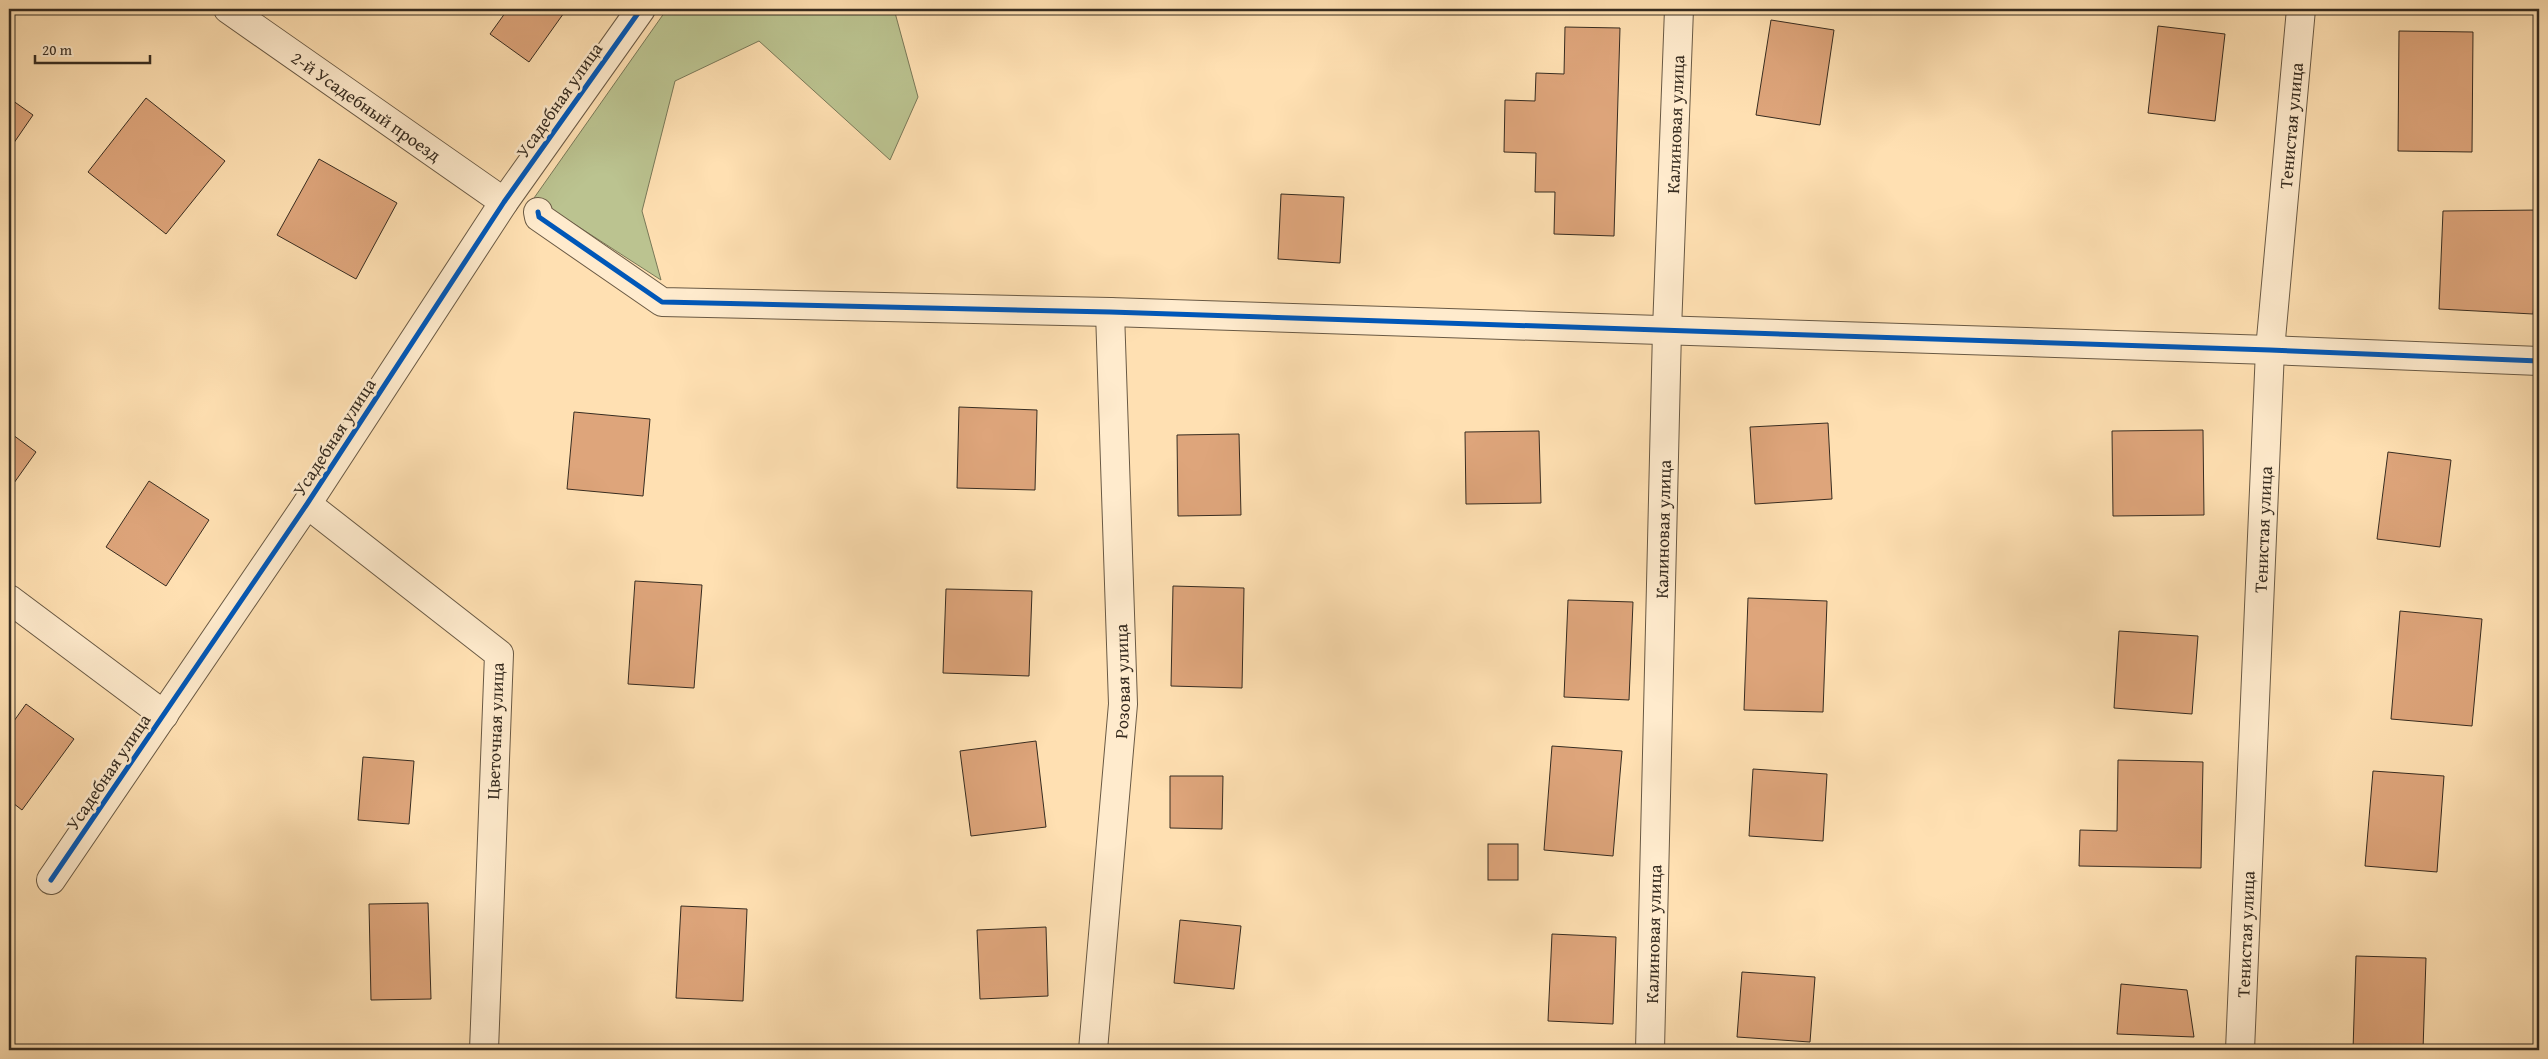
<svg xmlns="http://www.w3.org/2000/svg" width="2548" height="1059" font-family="'Gentium Book Plus',serif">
  <rect width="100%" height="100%" fill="#ffe0b2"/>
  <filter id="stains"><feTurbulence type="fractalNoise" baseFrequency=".004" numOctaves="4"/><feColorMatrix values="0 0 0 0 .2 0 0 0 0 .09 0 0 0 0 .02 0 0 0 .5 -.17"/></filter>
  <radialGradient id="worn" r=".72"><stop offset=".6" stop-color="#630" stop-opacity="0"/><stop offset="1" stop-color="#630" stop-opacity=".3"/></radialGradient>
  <path fill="#bbc390" stroke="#797858" d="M667,9H894L918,97L890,160L759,41L675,81L642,211L661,280L534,198Z"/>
  <g fill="#dea57b" stroke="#372c20">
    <path d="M508,9H565L566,10L529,62L490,34Z"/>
    <path d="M1771,20L1834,30L1820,125L1756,115Z"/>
    <path d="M2158,26L2225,34L2215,121L2148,113Z"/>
    <path d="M1565,27L1620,28L1614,236L1554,234L1555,192H1535L1536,153L1504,152L1505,100L1535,101L1536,73L1564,74Z"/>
    <path d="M2399,31L2473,32L2472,152L2398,151Z"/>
    <path d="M9,98L33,115L9,150Z"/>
    <path d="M146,98L225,161L166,234L88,172Z"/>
    <path d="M319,159L397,203L356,279L277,235Z"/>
    <path d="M1281,194L1344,197L1340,263L1278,259Z"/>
    <path d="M2539,210V255L2533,314L2439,309L2443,211Z"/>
    <path d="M959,407L1037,410L1035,490L957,488Z"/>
    <path d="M574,412L650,419L643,496L567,489Z"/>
    <path d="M1828,423L1832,499L1755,504L1750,427Z"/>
    <path d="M2203,430L2204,515L2113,516L2112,431Z"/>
    <path d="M1539,431L1541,503L1466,504L1465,432Z"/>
    <path d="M9,432L36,452L9,490Z"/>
    <path d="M1239,434L1241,515L1178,516L1177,435Z"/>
    <path d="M2388,452L2451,460L2440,547L2377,539Z"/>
    <path d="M149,481L209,520L166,586L106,547Z"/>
    <path d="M635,581L702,585L694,688L628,684Z"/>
    <path d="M1173,586L1244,588L1242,688L1171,686Z"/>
    <path d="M946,589L1032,591L1029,676L943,673Z"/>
    <path d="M1748,598L1827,601L1823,712L1744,710Z"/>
    <path d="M1568,600L1633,602L1629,700L1564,697Z"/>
    <path d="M2400,611L2482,619L2472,726L2391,719Z"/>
    <path d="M2119,631L2198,636L2192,714L2114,708Z"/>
    <path d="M26,704L74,739L22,810L9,800V728Z"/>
    <path d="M1036,741L1046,827L971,836L960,751Z"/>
    <path d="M1552,746L1622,751L1613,856L1544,850Z"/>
    <path d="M363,757L414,761L409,824L358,820Z"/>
    <path d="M2118,760L2203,762L2201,868L2079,866L2080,830L2117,831Z"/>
    <path d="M1753,769L1827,774L1823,841L1749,836Z"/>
    <path d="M2373,771L2444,776L2437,872L2365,866Z"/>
    <path d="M1170,776H1223L1222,829L1170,828Z"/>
    <rect x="1488" y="844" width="30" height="36"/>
    <path d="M428,903L431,999L371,1000L369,904Z"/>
    <path d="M681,906L747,909L743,1001L676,998Z"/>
    <path d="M1180,920L1241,926L1234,989L1174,983Z"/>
    <path d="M1046,927L1048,996L980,999L977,930Z"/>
    <path d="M1552,934L1616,937L1613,1024L1548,1021Z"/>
    <path d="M2356,956L2426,958L2423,1050H2353Z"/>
    <path d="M1742,972L1815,977L1810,1042L1737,1037Z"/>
    <path d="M2121,984L2187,990L2194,1037L2117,1034Z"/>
  </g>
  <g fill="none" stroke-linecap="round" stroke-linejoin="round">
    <defs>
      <g id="street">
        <path id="s1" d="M228,9L504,202"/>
        <path d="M538,212L539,217L662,302L1110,312L2270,350L2539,361"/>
        <path d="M307,504L499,654L484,1050"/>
        <path d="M9,599L164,715"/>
        <path d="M51,880L307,504L504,202L641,9"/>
        <path id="s2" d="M1093,1050L1123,704L1110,312"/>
        <path id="s3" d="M1650,1050L1667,330L1679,9"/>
        <path id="s4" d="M2240,1050L2270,350L2301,9"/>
      </g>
    </defs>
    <use href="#street" stroke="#695944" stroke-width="30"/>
    <use href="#street" stroke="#ffebcd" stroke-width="28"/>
    <defs>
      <g id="cycleway">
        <path d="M538,212L539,217L662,302L1110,312L2270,350L2539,361"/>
        <path d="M51,880L307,504L504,202L641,9"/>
      </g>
    </defs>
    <use href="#cycleway" stroke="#ffebcd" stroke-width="8"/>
    <use href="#cycleway" stroke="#0057b8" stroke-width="5"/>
  </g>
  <g text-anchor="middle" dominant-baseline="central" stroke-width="5" stroke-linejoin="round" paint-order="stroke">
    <g font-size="18" fill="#372c20" stroke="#ffebcd">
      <text transform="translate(559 100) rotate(-55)">Усадебная улица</text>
      <text stroke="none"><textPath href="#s1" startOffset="169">2-й Усадебный проезд</textPath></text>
      <text stroke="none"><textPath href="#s3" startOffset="926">Калиновая улица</textPath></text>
      <text stroke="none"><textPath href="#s4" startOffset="926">Тенистая улица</textPath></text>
      <text transform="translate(334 437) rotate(-57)">Усадебная улица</text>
      <text stroke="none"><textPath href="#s3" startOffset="521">Калиновая улица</textPath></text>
      <text stroke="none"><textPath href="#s4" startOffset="521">Тенистая улица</textPath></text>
      <text stroke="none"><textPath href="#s2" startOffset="370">Розовая улица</textPath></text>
      <text transform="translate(495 731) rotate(-88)">Цветочная улица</text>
      <text transform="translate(108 772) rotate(-56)">Усадебная улица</text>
      <text stroke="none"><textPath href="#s3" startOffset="116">Калиновая улица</textPath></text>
      <text stroke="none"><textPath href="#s4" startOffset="116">Тенистая улица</textPath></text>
    </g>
  </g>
  <rect width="2548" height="1059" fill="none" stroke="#ffe0b2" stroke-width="30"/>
  <rect x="10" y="10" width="2528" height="1039" fill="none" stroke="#372c20" stroke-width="2.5"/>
  <rect x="15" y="15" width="2518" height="1029" fill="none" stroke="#372c20"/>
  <path d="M35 55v8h115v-8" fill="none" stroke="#372c20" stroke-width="2.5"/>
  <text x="42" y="55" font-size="15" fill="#372c20" stroke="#ffebcd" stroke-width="4" paint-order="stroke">20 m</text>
  <rect width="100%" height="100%" filter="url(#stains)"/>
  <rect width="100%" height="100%" fill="url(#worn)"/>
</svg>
